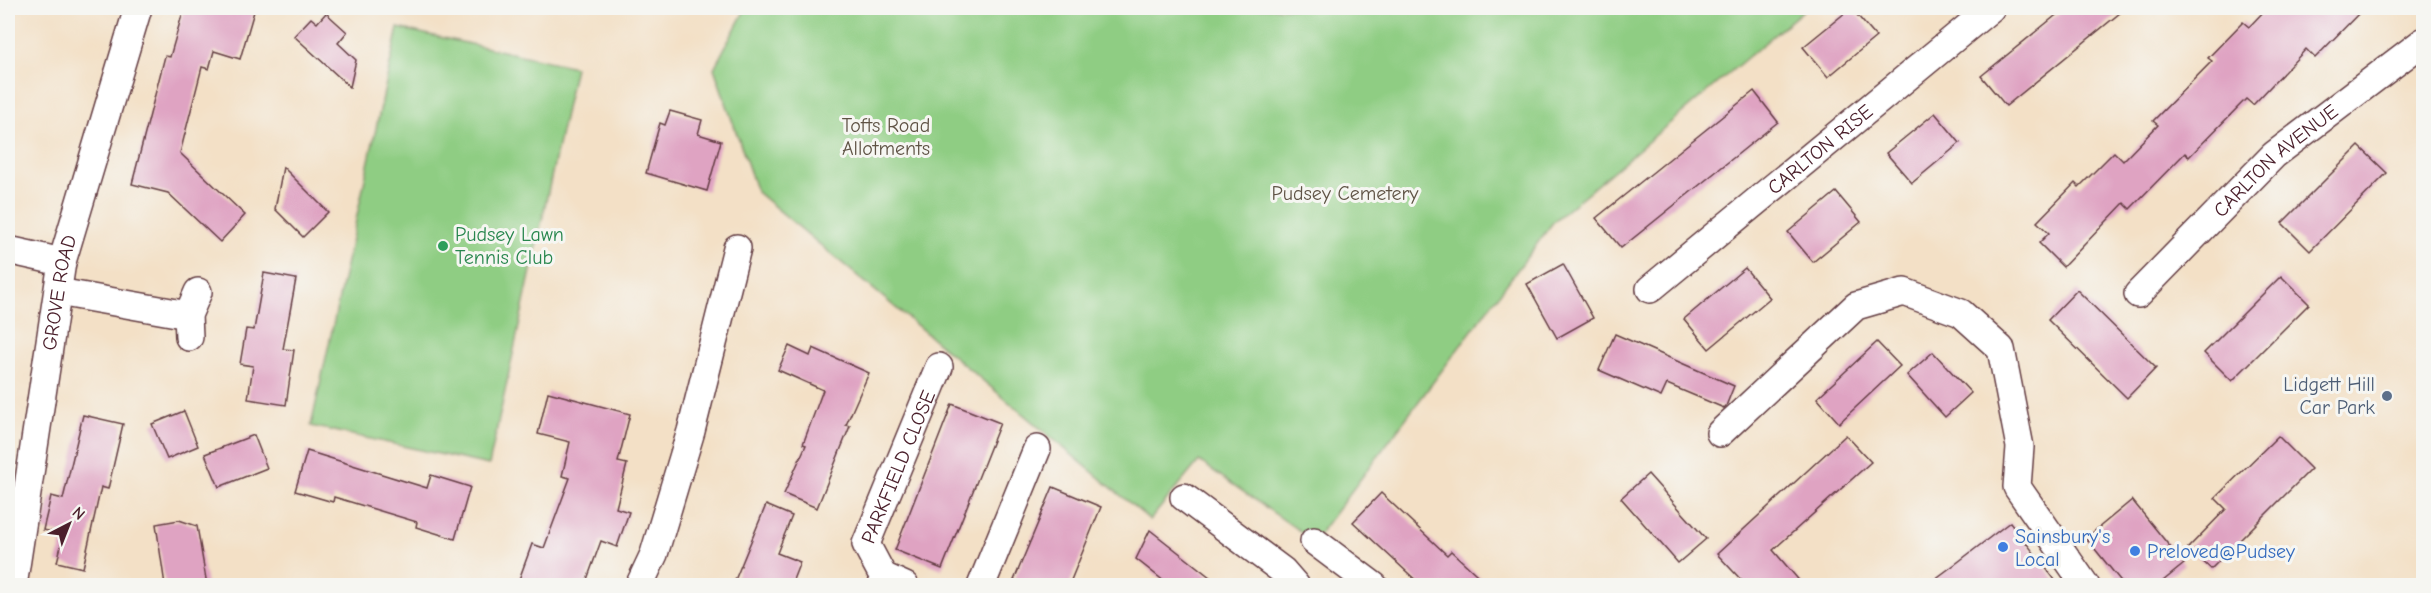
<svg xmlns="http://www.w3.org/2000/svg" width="2431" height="593" font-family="'Comic Neue',sans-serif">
  <rect width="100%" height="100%" fill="#f6f6f2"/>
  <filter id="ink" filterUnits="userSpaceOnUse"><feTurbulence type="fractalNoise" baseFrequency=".0167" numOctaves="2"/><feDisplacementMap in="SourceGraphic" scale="12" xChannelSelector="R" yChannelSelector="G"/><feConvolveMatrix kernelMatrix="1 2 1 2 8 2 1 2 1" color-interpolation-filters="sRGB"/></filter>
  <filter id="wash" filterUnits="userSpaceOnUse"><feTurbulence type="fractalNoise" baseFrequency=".008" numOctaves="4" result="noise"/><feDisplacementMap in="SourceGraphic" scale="24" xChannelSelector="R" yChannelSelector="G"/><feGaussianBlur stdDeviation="1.35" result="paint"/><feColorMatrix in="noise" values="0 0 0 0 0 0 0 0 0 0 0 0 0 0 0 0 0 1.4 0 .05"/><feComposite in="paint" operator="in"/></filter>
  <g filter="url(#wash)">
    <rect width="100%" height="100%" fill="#f3e0c6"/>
    <g fill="#8fcd83" stroke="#6c7657" stroke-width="1.5">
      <path d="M746,8H1806L1554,221L1314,541L1199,461L1150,520L757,192L714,68Z"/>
      <path d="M398,28L575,67L489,465L311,426Z"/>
    </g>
    <g id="blocks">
      <g fill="#dfa3c2">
        <path d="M184,8H255L240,59L214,51L209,69L202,67L180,153L245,215L220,242L168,193L132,184L165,56L170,57Z"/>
        <path d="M1851,8L1876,37L1828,77L1803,47Z"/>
        <path d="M2065,8H2126L2006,106L1981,76Z"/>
        <path d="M2267,8H2364L2315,58L2306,49L2253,105L2246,99L2189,157L2185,153L2130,209L2124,203L2063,267L2039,243L2049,233L2037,222L2075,183L2079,187L2114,152L2123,161L2158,125L2153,121L2212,61L2208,58L2243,22L2249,27Z"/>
        <path d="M326,13L347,32L338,43L356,60L350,87L294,36L311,18L317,23Z"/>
        <path d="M1754,91L1778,122L1621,248L1596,218Z"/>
        <path d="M670,111L702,120L698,134L721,141L707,191L646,173L660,123L665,125Z"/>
        <path d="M1935,113L1960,143L1912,183L1886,153Z"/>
        <path d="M2359,146L2387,173L2310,251L2282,223Z"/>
        <path d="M283,167L328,212L303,237L275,209Z"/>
        <path d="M1836,192L1861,222L1813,262L1788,232Z"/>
        <path d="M1563,264L1593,318L1557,338L1527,284Z"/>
        <path d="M1745,268L1770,298L1709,349L1684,319Z"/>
        <path d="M264,273L296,279L283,349L294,350L286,405L248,399L253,366L240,364L246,329L254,330Z"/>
        <path d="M2281,276L2309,304L2232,381L2204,353Z"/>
        <path d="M2077,290L2156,368L2127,398L2048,320Z"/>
        <path d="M1615,334L1734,386L1726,406L1724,408L1667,384L1661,397L1599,370Z"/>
        <path d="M1877,342L1900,366L1839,423L1817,398Z"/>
        <path d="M789,346L810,356L813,348L869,373L846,425L850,426L817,508L784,494L806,445L803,444L823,390L778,370Z"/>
        <path d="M1933,352L1971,393L1945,417L1907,375Z"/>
        <path d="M548,392L630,414L618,462L627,464L616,508L629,512L617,547L601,541L585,585H517L532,544L544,548L570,478L562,476L570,442L538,434Z"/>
        <path d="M952,404L1000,423L942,569L895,550Z"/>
        <path d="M184,411L198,446L167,459L152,424Z"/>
        <path d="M83,415L123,424L108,489L101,487L83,568L57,562L64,534L43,530L51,496L63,499Z"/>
        <path d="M254,435L267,468L219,487L205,454Z"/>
        <path d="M1846,435L1871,462L1773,550L1803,585H1746L1717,554Z"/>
        <path d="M2278,436L2311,469L2211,569L2188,548L2226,509L2215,498Z"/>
        <path d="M307,451L427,488L431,475L470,487L455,539L416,527L417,522L334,497L333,502L295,491Z"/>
        <path d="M1648,474L1706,539L1678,563L1621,498Z"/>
        <path d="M1053,487L1101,507L1069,585H1012Z"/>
        <path d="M1381,493L1447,555L1451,551L1488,585H1421L1353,522Z"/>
        <path d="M2132,500L2184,564L2158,585H2124L2086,538Z"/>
        <path d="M766,505L792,516L777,553L800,562L791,585H733Z"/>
        <path d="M179,520L197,526L207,585H165L156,524Z"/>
        <path d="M2010,522L2059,585H1927L1958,562Z"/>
        <path d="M1150,530L1220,585H1169L1136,559Z"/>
      </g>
    </g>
  </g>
  <g filter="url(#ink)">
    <use href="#blocks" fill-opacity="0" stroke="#633c42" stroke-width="1.5"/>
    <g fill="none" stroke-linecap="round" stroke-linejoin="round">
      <defs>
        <g id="street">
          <path d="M8,250L62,262"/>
          <path id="s1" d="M1650,289L1991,8"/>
          <path d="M58,292L188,315"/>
          <path id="s2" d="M2138,294L2274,155L2424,41"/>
          <path d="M189,337L188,315L198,292"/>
          <path d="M1720,433L1856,306L1904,292L1961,313L2001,349L2020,447L2017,487L2086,586"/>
          <path d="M1184,497L1283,571L1296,586"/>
          <path d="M1314,541L1374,586"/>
          <path id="s3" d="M13,586L62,262L138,8"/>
          <path d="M639,586L654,554L691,431L737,248"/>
          <path id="s4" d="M905,586L883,576L866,544L939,367"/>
          <path d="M981,586L1037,449"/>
        </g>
      </defs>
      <use href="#street" stroke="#633c42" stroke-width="30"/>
      <use href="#street" stroke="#fff" stroke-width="27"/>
    </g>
  </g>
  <circle fill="#2e9e5b" stroke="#f6f6f2" stroke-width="2" cx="443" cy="246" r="6"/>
  <circle fill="#5c6f8a" stroke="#f6f6f2" stroke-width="2" cx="2387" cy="396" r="6"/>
  <g fill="#3f7fe0" stroke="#f6f6f2" stroke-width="2">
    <circle cx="2003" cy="547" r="6"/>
    <circle cx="2135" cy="551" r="6"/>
  </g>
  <g text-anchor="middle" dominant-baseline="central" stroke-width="6" stroke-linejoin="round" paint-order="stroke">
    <g font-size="20" fill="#5f5345" stroke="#f6f6f2">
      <text x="886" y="125">Tofts Road<tspan x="886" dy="23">Allotments</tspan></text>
      <text x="1345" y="193">Pudsey Cemetery</text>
    </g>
    <g font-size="20" fill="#4a1f2b" stroke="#f6f6f2">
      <text stroke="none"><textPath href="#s1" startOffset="220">CARLTON RISE</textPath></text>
      <text stroke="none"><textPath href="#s2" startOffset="192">CARLTON AVENUE</textPath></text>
      <text stroke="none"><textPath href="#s3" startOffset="297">GROVE ROAD</textPath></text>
      <text stroke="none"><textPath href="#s4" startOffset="144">PARKFIELD CLOSE</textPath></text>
    </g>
    <g font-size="20" fill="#27864d" stroke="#f6f6f2" text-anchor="start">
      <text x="455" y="234">Pudsey Lawn<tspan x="455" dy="23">Tennis Club</tspan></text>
    </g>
    <g font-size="20" fill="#4e5e75" stroke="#f6f6f2" text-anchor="end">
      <text x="2375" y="384">Lidgett Hill<tspan x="2375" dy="23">Car Park</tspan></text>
    </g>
    <g font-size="20" fill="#366cbe" stroke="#f6f6f2" text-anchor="start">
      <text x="2015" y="536">Sainsbury's<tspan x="2015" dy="23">Local</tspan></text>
      <text x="2147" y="551">Preloved@Pudsey</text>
    </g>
  </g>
  <rect width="2431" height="593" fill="none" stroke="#f6f6f2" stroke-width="30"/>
  <g transform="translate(69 524) rotate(42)" stroke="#f6f6f2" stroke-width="4.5" paint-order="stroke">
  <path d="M0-4.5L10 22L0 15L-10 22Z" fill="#4a1f2b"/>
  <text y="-9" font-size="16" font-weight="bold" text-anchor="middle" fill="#4a1f2b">N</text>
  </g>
</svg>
